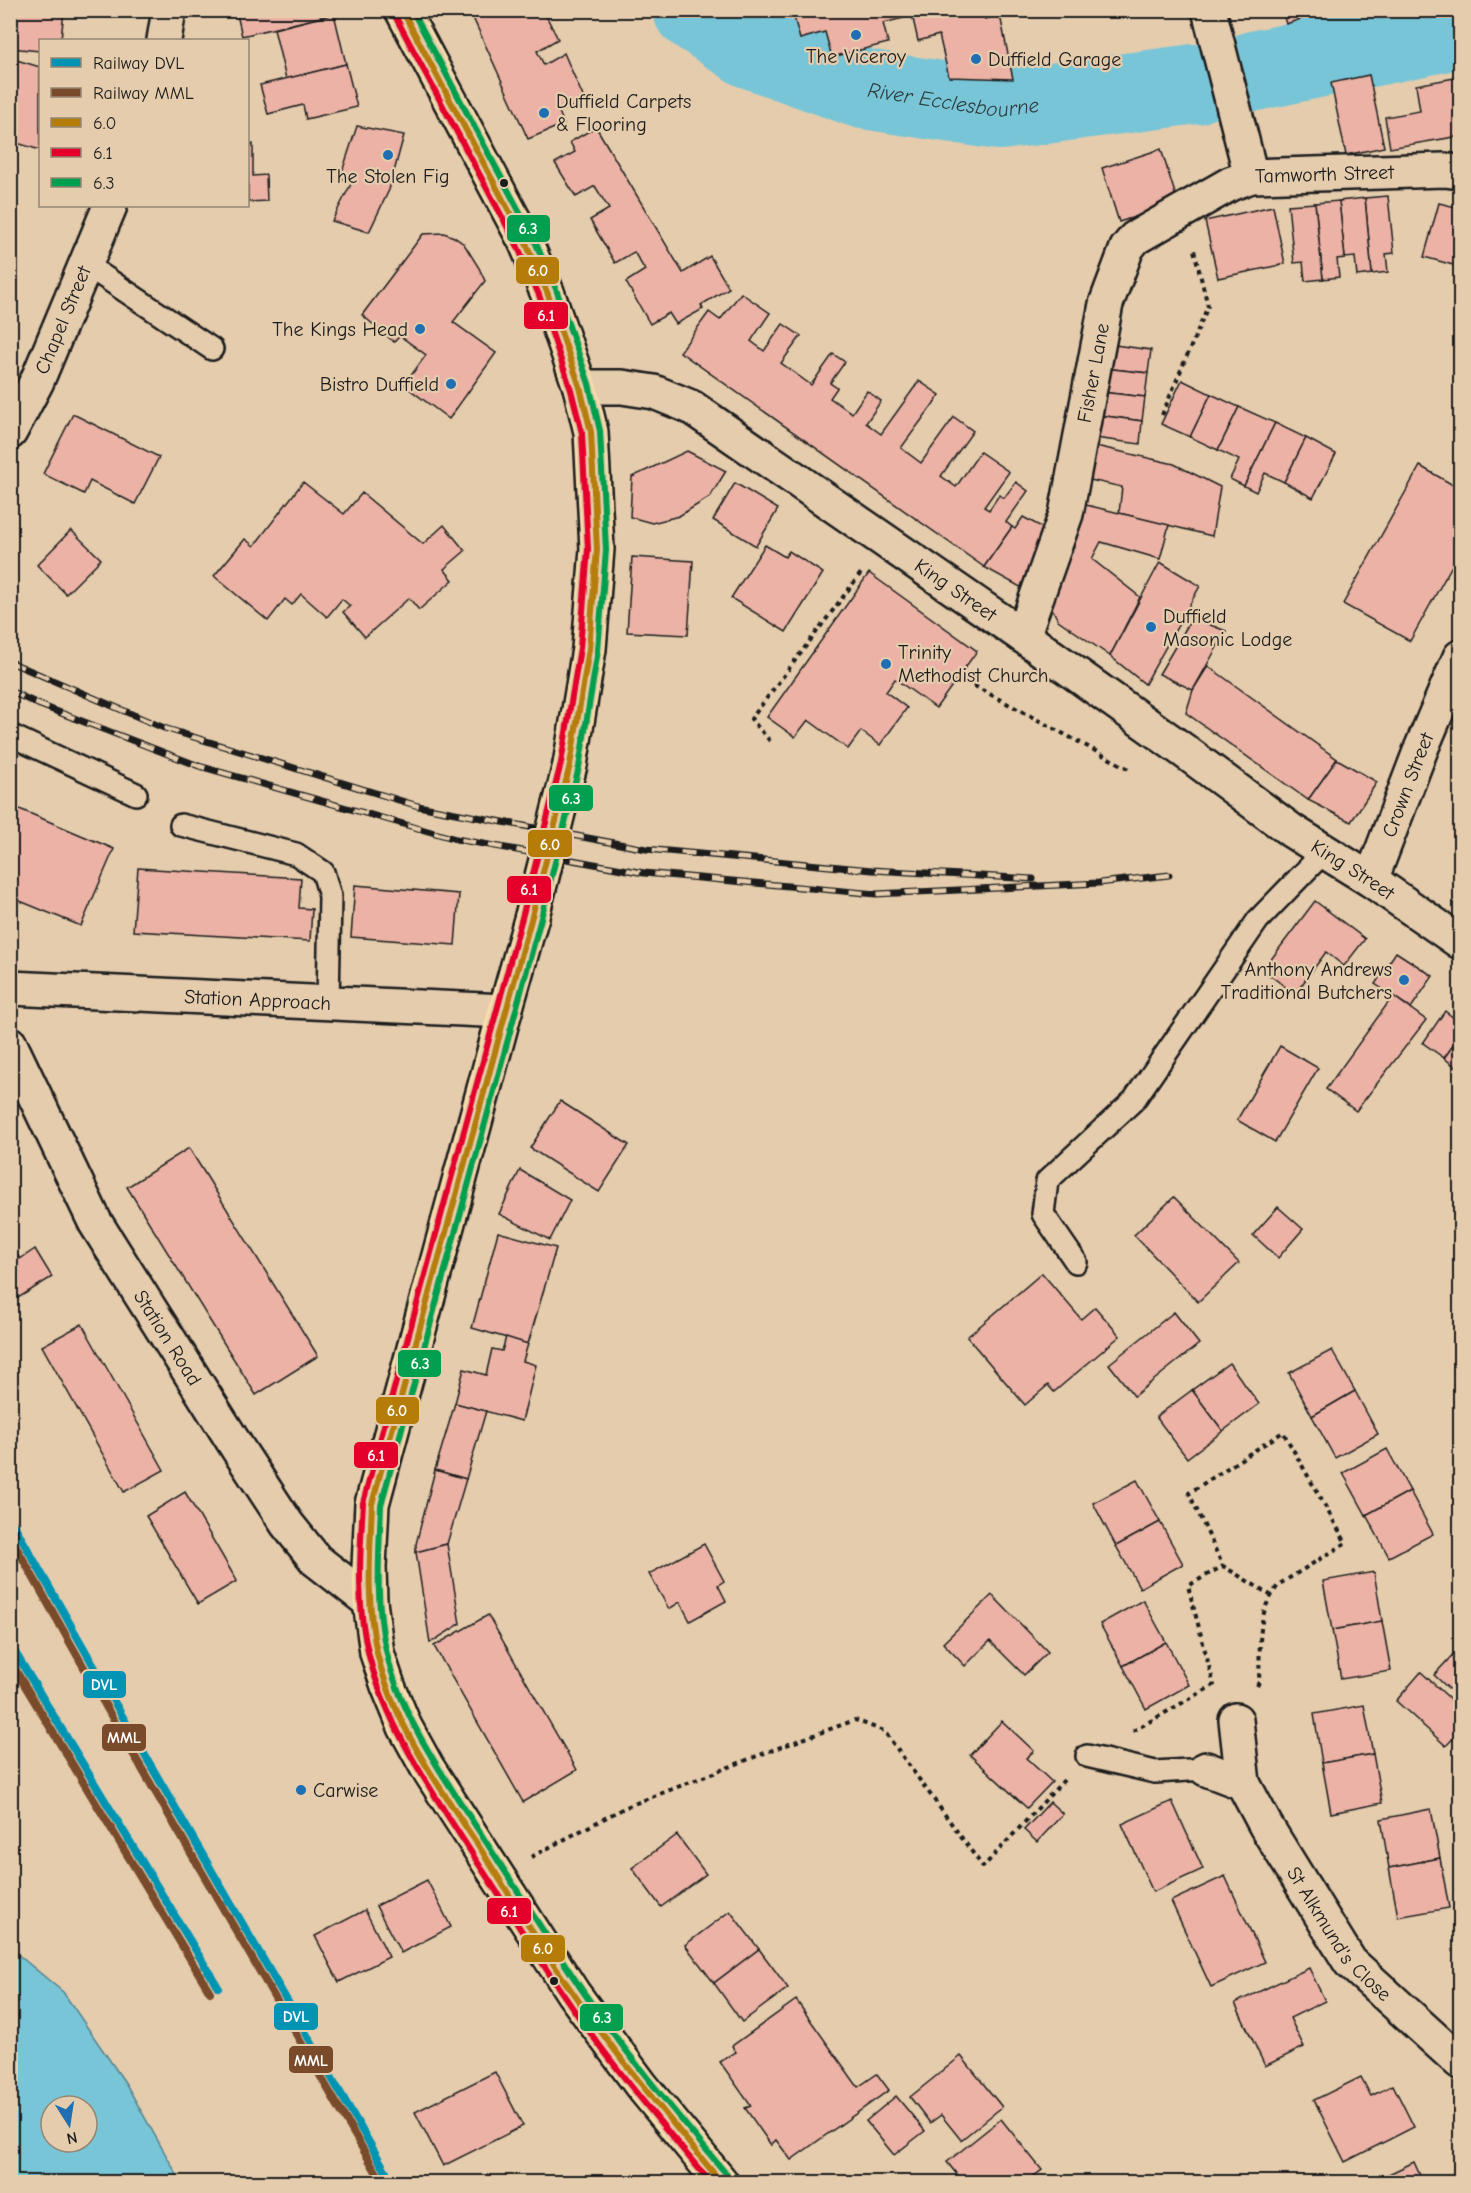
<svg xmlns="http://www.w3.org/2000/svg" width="1471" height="2193" font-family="'Comic Neue',sans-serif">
  <rect width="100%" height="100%" fill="#e4ccad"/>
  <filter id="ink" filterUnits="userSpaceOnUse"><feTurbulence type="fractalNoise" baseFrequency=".0167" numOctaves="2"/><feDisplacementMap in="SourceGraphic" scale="12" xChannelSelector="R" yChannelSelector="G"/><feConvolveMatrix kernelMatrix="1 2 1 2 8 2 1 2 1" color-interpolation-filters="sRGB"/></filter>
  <g filter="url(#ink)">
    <path fill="#78c5d7" stroke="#53818c" stroke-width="1.5" fill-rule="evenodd" d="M10,1948L63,1992L126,2084L181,2182H11ZM51,2106H87V2142H51Z"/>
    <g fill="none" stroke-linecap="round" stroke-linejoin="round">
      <g stroke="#78c5d7" stroke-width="80">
        <path id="s1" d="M693,10L750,48L864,89L999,110L1195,84"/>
        <path d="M1254,71L1460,28"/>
      </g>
    </g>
    <g fill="#ebb2a5" stroke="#1c1c1c" stroke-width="1.5">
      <path d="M10,10H64L61,40H40V51L10,48Z"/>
      <path d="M236,10H333L334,14L242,36Z"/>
      <path d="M472,10H543L558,39L537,51L544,65L564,53L585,101L559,112L564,124L528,139L474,20Z"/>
      <path d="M792,10H911L912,16L883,23L888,43L832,57L825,32L800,39Z"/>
      <path d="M911,10H983L985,19L1000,15L1013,79L949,77L939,35L918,41Z"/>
      <path d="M1282,10H1328L1286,24Z"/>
      <path d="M334,14L346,64L286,79L274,29Z"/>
      <path d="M10,58L40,67V150L10,141Z"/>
      <path d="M346,64L357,107L306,119L303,105L268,114L260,85Z"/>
      <path d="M1369,75L1384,147L1346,155L1331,83Z"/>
      <path d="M1460,77V136L1390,148L1385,117L1420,111L1416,85Z"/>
      <path d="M357,126L404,135L389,190L369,232L332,221L352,182L340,178Z"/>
      <path d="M596,127L683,273L710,256L729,288L701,305L703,309L676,324L669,313L650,324L626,282L645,270L634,252L615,263L590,220L609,209L595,186L576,197L555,163L575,152L570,142Z"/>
      <path d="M248,144H253V176L266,175L267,201L248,202Z"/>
      <path d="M1161,149L1178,203L1119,222L1102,168Z"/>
      <path d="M1388,196L1394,253L1386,254L1388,272L1372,274L1365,198Z"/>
      <path d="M1365,198L1372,274L1357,276L1355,257L1345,258L1339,201Z"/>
      <path d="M1339,201L1345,258L1337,259L1339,277L1323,279L1315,203Z"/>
      <path d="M1315,203L1323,279L1305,281L1303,262L1294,263L1288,205Z"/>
      <path d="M1439,203L1460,208V254L1457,266L1424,257Z"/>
      <path d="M1273,206L1285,264L1218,278L1205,221Z"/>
      <path d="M444,233L454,237L464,244L479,268L485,281L453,322L496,353L449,419L404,385L426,355L400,336L394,342L362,315L423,234Z"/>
      <path d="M741,293L770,313L751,341L764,351L783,324L801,336L781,363L811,385L833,354L845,362L830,383L837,388L830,398L852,413L867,391L881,401L866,423L881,434L919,381L940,395L901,448L921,463L954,417L973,431L941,476L956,487L980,452L1009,472L984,507L989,510L999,495L1004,498L1016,482L1028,491L1006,522L1012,527L984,567L680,352L709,312L720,320Z"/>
      <path d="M1107,344L1151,350L1148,373L1104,368Z"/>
      <path d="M1104,368L1148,373L1145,397L1101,392Z"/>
      <path d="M1182,380L1211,394L1190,437L1161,424Z"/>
      <path d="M1101,392L1145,397L1142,421L1098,415Z"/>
      <path d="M1211,394L1239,407L1218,450L1190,437Z"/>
      <path d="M1239,407L1275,423L1244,486L1230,479L1239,460L1218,450Z"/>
      <path d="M73,414L159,457L135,504L90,481L84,494L43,474Z"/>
      <path d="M1098,415L1142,421L1140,444L1095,438Z"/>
      <path d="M1275,423L1306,438L1284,482L1265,473L1256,492L1244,486Z"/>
      <path d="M1306,438L1336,454L1313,498L1284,482Z"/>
      <path d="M1096,446L1174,464L1220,487L1212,536L1119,513L1122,487L1090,480Z"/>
      <path d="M687,451L726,471L710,497L679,516L652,523L630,517L632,477Z"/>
      <path d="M1420,466L1460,489V551L1410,641L1343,604Z"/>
      <path d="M303,482L344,514L362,493L423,544L444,525L465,551L444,569L453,580L419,610L409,598L365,637L343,612L350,606L342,599L327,617L301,594L292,605L285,599L268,621L214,576L245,539L254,546Z"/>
      <path d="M735,483L778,509L756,546L713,520Z"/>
      <path d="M1078,503L1169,525L1160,559L1101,542L1092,559L1140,597L1110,656L1058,620L1046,597Z"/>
      <path d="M1023,517L1049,531L1024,589L984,567L1012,527L1015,529Z"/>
      <path d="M71,530L101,559L66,594L37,565Z"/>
      <path d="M765,545L785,557L789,551L823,573L786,632L731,598Z"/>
      <path d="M632,557L693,561L688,635L627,632Z"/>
      <path d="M1160,562L1200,586L1145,684L1110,656Z"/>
      <path d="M869,573L977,651L936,708L895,679L886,692L907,708L880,745L861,731L848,749L808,720L795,737L767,717Z"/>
      <path d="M1192,618L1226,631L1193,690L1159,674Z"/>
      <path d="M1208,666L1337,759L1308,800L1186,713L1193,690Z"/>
      <path d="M1337,759L1377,782L1351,822L1308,800Z"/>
      <path d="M10,805L114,849L81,926L10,897Z"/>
      <path d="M138,868L301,878L299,908L312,909L310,941L133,931Z"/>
      <path d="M355,885L459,894L455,945L351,937Z"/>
      <path d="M1315,901L1365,939L1344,966L1326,952L1295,994L1263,970Z"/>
      <path d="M1396,952L1433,976L1411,1008L1375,984Z"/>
      <path d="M1393,996L1426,1020L1356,1111L1326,1089Z"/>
      <path d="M1445,1011L1460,1023V1036L1444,1058L1423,1043Z"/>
      <path d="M1460,1036V1070L1444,1058Z"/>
      <path d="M1280,1046L1318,1068L1275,1142L1237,1120Z"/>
      <path d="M560,1101L629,1145L599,1192L530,1148Z"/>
      <path d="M189,1148L318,1356L256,1395L127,1187Z"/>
      <path d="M520,1170L570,1200L550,1240L499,1214Z"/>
      <path d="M1174,1197L1239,1263L1198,1302L1134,1235Z"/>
      <path d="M1278,1207L1303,1229L1278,1258L1253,1235Z"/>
      <path d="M498,1232L556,1248L528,1344L472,1328Z"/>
      <path d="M10,1244L20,1259L35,1249L52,1277L10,1303Z"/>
      <path d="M1042,1273L1081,1319L1095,1307L1120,1336L1054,1392L1048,1385L1025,1405L967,1337Z"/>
      <path d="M1174,1312L1199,1344L1134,1396L1109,1364Z"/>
      <path d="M82,1324L164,1470L124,1492L42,1346Z"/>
      <path d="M506,1337L528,1344L523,1361L536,1365L522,1421L455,1403L464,1369L486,1375L492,1349L502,1351Z"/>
      <path d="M1332,1350L1355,1391L1312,1416L1289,1373Z"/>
      <path d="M1229,1363L1259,1404L1223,1431L1192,1390Z"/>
      <path d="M1192,1390L1223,1431L1187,1458L1156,1417Z"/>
      <path d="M1355,1391L1378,1434L1335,1458L1312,1416Z"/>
      <path d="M455,1403L486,1411L466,1479L435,1470Z"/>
      <path d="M1387,1449L1410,1491L1366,1515L1343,1473Z"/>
      <path d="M435,1470L466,1479L447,1544L416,1552V1544Z"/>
      <path d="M1137,1480L1160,1522L1116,1546L1093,1503Z"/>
      <path d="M1410,1491L1433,1534L1389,1557L1366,1515Z"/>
      <path d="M185,1492L237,1581L198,1604L146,1516Z"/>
      <path d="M1160,1522L1183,1564L1140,1588L1116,1546Z"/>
      <path d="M447,1544L460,1624L430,1643L416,1552Z"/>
      <path d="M704,1544L724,1581L718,1585L726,1601L690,1621L680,1602L669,1609L649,1574Z"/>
      <path d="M1374,1572L1382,1621L1332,1630L1323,1581Z"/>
      <path d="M992,1595L1048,1652L1024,1675L990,1641L965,1666L943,1643Z"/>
      <path d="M1143,1600L1166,1642L1123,1666L1100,1624Z"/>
      <path d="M488,1615L577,1770L523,1802L434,1646Z"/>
      <path d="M1382,1621L1391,1671L1341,1679L1332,1630Z"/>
      <path d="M1166,1642L1189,1685L1146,1709L1123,1666Z"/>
      <path d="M1460,1647V1699L1434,1675Z"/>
      <path d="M1421,1672L1460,1708V1731L1446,1746L1396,1701Z"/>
      <path d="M1364,1705L1373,1754L1322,1763L1314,1714Z"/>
      <path d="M1002,1721L1034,1751L1026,1758L1052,1782L1027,1808L970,1755Z"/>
      <path d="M1373,1754L1382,1803L1331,1813L1322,1763Z"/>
      <path d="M1172,1801L1203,1869L1153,1892L1122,1824Z"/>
      <path d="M1050,1802L1063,1814L1037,1842L1024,1830Z"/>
      <path d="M1431,1809L1440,1858L1389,1868L1381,1819Z"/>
      <path d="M677,1835L706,1874L661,1907L632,1868Z"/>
      <path d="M1440,1858L1449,1908L1398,1917L1389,1868Z"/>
      <path d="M1225,1876L1265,1962L1211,1987L1171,1901Z"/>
      <path d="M427,1880L451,1927L401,1953L376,1906Z"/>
      <path d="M365,1910L389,1957L339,1982L315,1936Z"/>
      <path d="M730,1911L759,1949L714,1983L685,1945Z"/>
      <path d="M759,1949L788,1988L742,2022L714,1983Z"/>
      <path d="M1309,1968L1325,2001L1290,2018L1304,2047L1265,2066L1235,2003Z"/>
      <path d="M796,2000L858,2087L877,2074L889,2090L791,2160L776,2140L771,2145L745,2108L751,2106L720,2062L736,2052L732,2046Z"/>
      <path d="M961,2056L1002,2107L961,2140L941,2115L930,2123L910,2097Z"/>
      <path d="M495,2072L523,2126L443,2166L415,2112Z"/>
      <path d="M1361,2077L1371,2096L1393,2085L1414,2127L1345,2162L1314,2100Z"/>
      <path d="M896,2096L925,2131L894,2155L866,2121Z"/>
      <path d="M1001,2119L1042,2170L1026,2182H981L978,2180L975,2182H963L947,2162Z"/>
      <path d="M1414,2162L1423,2182H1372Z"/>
      <path d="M1460,2172V2182H1440Z"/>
    </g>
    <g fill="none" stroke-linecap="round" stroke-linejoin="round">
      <defs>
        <g id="service">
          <path d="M85,264L212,349"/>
          <path d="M10,735L136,794"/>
          <path d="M181,825L296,854L323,872L330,896L328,1003"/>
          <path d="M1076,1262L1043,1214L1047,1181L1134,1100L1258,920L1324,852"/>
          <path d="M1087,1756L1155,1772L1206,1769"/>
        </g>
        <g id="minor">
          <path d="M1209,10L1251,176"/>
          <path d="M164,40L169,10"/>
          <path id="s2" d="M10,432L37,381L110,206"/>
          <path id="s3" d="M1023,636L1066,514L1106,304L1127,248L1135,238L1230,184L1251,176L1444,170L1460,172"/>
          <path id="s4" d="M1371,880L1421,749L1460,657"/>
          <path id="s5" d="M10,988L505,1011"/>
          <path id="s6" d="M10,1044L95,1222L238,1449L287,1524L316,1560L370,1602"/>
          <path id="s7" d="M1236,1720L1243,1783L1266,1826L1350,1962L1460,2062"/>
          <path d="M1206,1769L1243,1783"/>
        </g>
        <g id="tertiary">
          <path id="s8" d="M580,387H622L654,392L691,407L1023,636L1187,753L1292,831L1371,880L1460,942"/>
        </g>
        <g id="trunk">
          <path d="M402,10L525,241L547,292L580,387L591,432L597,549L589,649L570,765"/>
          <path d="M532,916L505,1011L372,1504L369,1567L370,1602L377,1653L388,1686L405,1727L427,1767L573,1993L641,2085L721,2182"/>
        </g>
      </defs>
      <use href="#service" stroke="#1c1c1c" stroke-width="26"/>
      <use href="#minor" stroke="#1c1c1c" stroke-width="38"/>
      <use href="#tertiary" stroke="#1c1c1c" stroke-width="38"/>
      <use href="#trunk" stroke="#1c1c1c" stroke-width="38"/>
      <g stroke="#1c1c1c" stroke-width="4" stroke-dasharray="4.5 4.5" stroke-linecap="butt">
        <path d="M1162,415L1208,306L1194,250"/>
        <path d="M958,677L1129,769"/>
        <path d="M770,741L751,719L861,573"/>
        <path d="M1257,1686L1259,1682C1260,1658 1258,1629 1266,1606C1269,1599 1274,1592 1278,1585L1346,1543L1283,1432L1189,1493L1223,1566L1272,1596"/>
        <path d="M1133,1731L1214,1685L1188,1586L1223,1566"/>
        <path d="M531,1857L626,1807L770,1751L855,1720L884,1731L983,1867L1064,1780"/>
      </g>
      <use href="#service" stroke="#e4ccad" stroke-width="21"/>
      <use href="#minor" stroke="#e4ccad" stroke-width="33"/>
      <use href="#tertiary" stroke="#e4ccad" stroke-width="33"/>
      <use href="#trunk" stroke="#f8deab" stroke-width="33"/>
      <defs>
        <g id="rail">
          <path d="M10,662L164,728L418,806L646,849L872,870L1033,879"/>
          <path d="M10,691L40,705L199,766L456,839L644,873L876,894L1099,883L1169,875"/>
        </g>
      </defs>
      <use href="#rail" stroke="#1c1c1c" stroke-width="7"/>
      <use href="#rail" stroke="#e4ccad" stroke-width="4.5" stroke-dasharray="14" stroke-linecap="butt"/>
      <defs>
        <path id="trunk-bridge" d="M532,916L570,765"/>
      </defs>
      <use href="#trunk-bridge" stroke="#1c1c1c" stroke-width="38" stroke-linecap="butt"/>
      <use href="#trunk-bridge" stroke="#f8deab" stroke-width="33"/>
      <defs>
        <path id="bus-1" d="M402,10L525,241L547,292L580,387L591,432L597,549L589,649L570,765L532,916L372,1504C370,1553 366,1604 377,1653C394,1725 440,1788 480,1848C511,1897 540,1946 573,1993C619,2059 670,2120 721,2182"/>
        <path id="bus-2" d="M394,14L517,245L539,295L571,390L582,433L588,549L580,648L561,763L523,914L363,1503C360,1553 356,1607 369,1656C388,1731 435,1795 476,1860C506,1905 534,1952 565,1997C609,2062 660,2122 710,2182"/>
        <path id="bus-3" d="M412,10L533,237L556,289L589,384L600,431L606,550L598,650L579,767L541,918L381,1505C379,1554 375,1602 386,1650C400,1718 449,1784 486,1842C517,1890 548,1939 580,1987C625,2053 677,2115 728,2176"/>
      </defs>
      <use href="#bus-1" stroke="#e4ccad" stroke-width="10"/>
      <use href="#bus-2" stroke="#e4ccad" stroke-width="10"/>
      <use href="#bus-3" stroke="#e4ccad" stroke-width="10"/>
      <use href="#bus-1" stroke="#b57d08" stroke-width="6"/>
      <use href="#bus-2" stroke="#e4002b" stroke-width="6"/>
      <use href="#bus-3" stroke="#019f4e" stroke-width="6"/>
      <defs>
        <g id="rail-1">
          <path d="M10,1518L121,1714L392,2182"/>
          <path d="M10,1644L218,1987"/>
        </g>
        <g id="rail-2">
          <path d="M10,1536L113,1719L382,2182"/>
          <path d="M10,1661L210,1992"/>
        </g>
      </defs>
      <use href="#rail-1" stroke="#e4ccad" stroke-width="12"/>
      <use href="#rail-2" stroke="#e4ccad" stroke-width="12"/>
      <use href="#rail-1" stroke="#0494b3" stroke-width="8"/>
      <use href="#rail-2" stroke="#7a4b2a" stroke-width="8"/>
    </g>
  </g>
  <g fill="#1f6fb2" stroke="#e4ccad" stroke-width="2">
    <circle cx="856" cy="35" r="6"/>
    <circle cx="976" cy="59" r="6"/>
    <circle cx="544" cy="113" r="6"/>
    <circle cx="388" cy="155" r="6"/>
    <circle cx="420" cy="329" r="6"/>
    <circle cx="451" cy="384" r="6"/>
    <circle cx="1151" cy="627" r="6"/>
    <circle cx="886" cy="664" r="6"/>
    <circle cx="1404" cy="980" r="6"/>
    <circle cx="301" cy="1790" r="6"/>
  </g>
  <g fill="#1c1c1c" stroke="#e4ccad" stroke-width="2">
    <circle cx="504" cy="183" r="5"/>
    <circle cx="554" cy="1981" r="5"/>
  </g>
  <g text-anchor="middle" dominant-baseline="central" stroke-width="4.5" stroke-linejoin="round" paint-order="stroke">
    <g font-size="20" fill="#1c1c1c" stroke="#e4ccad" text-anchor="start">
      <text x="856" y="56" text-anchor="middle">The Viceroy</text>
      <text x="988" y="59">Duffield Garage</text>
      <text x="556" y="101">Duffield Carpets<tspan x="556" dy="23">&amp; Flooring</tspan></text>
      <text x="388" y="176" text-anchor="middle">The Stolen Fig</text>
      <text x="408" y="329" text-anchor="end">The Kings Head</text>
      <text x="439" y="384" text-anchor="end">Bistro Duffield</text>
      <text x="1163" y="616">Duffield<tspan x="1163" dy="23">Masonic Lodge</tspan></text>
      <text x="898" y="652">Trinity<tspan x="898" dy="23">Methodist Church</tspan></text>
      <text x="1392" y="969" text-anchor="end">Anthony Andrews<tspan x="1392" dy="23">Traditional Butchers</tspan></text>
      <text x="313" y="1790">Carwise</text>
    </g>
    <g font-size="20" fill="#1c1c1c" stroke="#e4ccad">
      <text stroke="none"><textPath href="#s3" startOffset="621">Tamworth Street</textPath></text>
      <text stroke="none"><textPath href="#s2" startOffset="124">Chapel Street</textPath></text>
      <text stroke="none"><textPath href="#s3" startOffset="273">Fisher Lane</textPath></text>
      <text stroke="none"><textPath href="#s8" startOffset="436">King Street</textPath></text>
      <text stroke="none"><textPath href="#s4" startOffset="102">Crown Street</textPath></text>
      <text stroke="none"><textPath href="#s8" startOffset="922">King Street</textPath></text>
      <text stroke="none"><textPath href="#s5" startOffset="248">Station Approach</textPath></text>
      <text stroke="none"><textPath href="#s6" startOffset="334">Station Road</textPath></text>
      <text stroke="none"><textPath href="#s7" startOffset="243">St Alkmund's Close</textPath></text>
    </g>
    <g font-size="21" font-style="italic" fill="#2e3e41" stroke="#e4ccad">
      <text stroke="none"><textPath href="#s1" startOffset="280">River Ecclesbourne</textPath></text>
    </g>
  </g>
  <g stroke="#e4ccad" stroke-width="2">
    <rect x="506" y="214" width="45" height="29" rx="6" fill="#019f4e"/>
    <rect x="515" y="256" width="45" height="29" rx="6" fill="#b57d08"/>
    <rect x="523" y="301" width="46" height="29" rx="6" fill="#e4002b"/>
    <rect x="548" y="784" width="46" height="28" rx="6" fill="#019f4e"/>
    <rect x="527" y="829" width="46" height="29" rx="6" fill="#b57d08"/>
    <rect x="506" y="875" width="46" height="29" rx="6" fill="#e4002b"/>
    <rect x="397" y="1349" width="45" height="29" rx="6" fill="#019f4e"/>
    <rect x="375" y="1396" width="45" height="29" rx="6" fill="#b57d08"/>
    <rect x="353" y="1441" width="46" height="28" rx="6" fill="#e4002b"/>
    <rect x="82" y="1670" width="45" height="29" rx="6" fill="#0494b3"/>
    <rect x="101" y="1723" width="46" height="29" rx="6" fill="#7a4b2a"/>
    <rect x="486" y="1897" width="46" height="28" rx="6" fill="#e4002b"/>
    <rect x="520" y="1934" width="46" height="29" rx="6" fill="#b57d08"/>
    <rect x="273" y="2002" width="46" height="29" rx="6" fill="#0494b3"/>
    <rect x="579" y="2003" width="45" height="29" rx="6" fill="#019f4e"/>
    <rect x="288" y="2045" width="46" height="29" rx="6" fill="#7a4b2a"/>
  </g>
  <g font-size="16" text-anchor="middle" font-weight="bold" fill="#fff">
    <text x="528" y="234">6.3</text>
    <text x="538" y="276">6.0</text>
    <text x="546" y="321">6.1</text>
    <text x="571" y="804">6.3</text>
    <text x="550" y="850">6.0</text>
    <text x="529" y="895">6.1</text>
    <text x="420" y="1369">6.3</text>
    <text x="397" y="1416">6.0</text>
    <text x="376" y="1461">6.1</text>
    <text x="104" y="1690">DVL</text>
    <text x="124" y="1743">MML</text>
    <text x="509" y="1917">6.1</text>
    <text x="543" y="1954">6.0</text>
    <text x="296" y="2022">DVL</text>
    <text x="602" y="2023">6.3</text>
    <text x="311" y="2066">MML</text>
  </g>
  <rect width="1471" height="2193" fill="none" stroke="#e4ccad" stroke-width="36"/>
  <rect x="18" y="18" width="1435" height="2157" fill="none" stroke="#1c1c1c" stroke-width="2" filter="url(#ink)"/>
  <rect x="39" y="39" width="210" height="168" fill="#e4ccad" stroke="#948673" stroke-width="1.5"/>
  <rect x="51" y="58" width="30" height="9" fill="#0494b3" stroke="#948673" stroke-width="1.5"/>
  <text x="93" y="69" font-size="18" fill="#1c1c1c">Railway DVL</text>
  <rect x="51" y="88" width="30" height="9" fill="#7a4b2a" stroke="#948673" stroke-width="1.5"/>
  <text x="93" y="99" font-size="18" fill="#1c1c1c">Railway MML</text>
  <rect x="51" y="118" width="30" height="9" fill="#b57d08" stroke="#948673" stroke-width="1.5"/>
  <text x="93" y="129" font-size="18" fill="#1c1c1c">6.0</text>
  <rect x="51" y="148" width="30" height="9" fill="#e4002b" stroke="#948673" stroke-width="1.5"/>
  <text x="93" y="159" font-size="18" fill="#1c1c1c">6.1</text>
  <rect x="51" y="178" width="30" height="9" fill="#019f4e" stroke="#948673" stroke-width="1.5"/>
  <text x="93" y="189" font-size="18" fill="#1c1c1c">6.3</text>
  <g transform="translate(69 2124) rotate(168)"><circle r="28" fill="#e4ccad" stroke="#948673" stroke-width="1.5"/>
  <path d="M0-4.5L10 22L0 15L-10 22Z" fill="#1f6fb2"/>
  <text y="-9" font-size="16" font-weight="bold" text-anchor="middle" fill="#1c1c1c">N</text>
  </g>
</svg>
